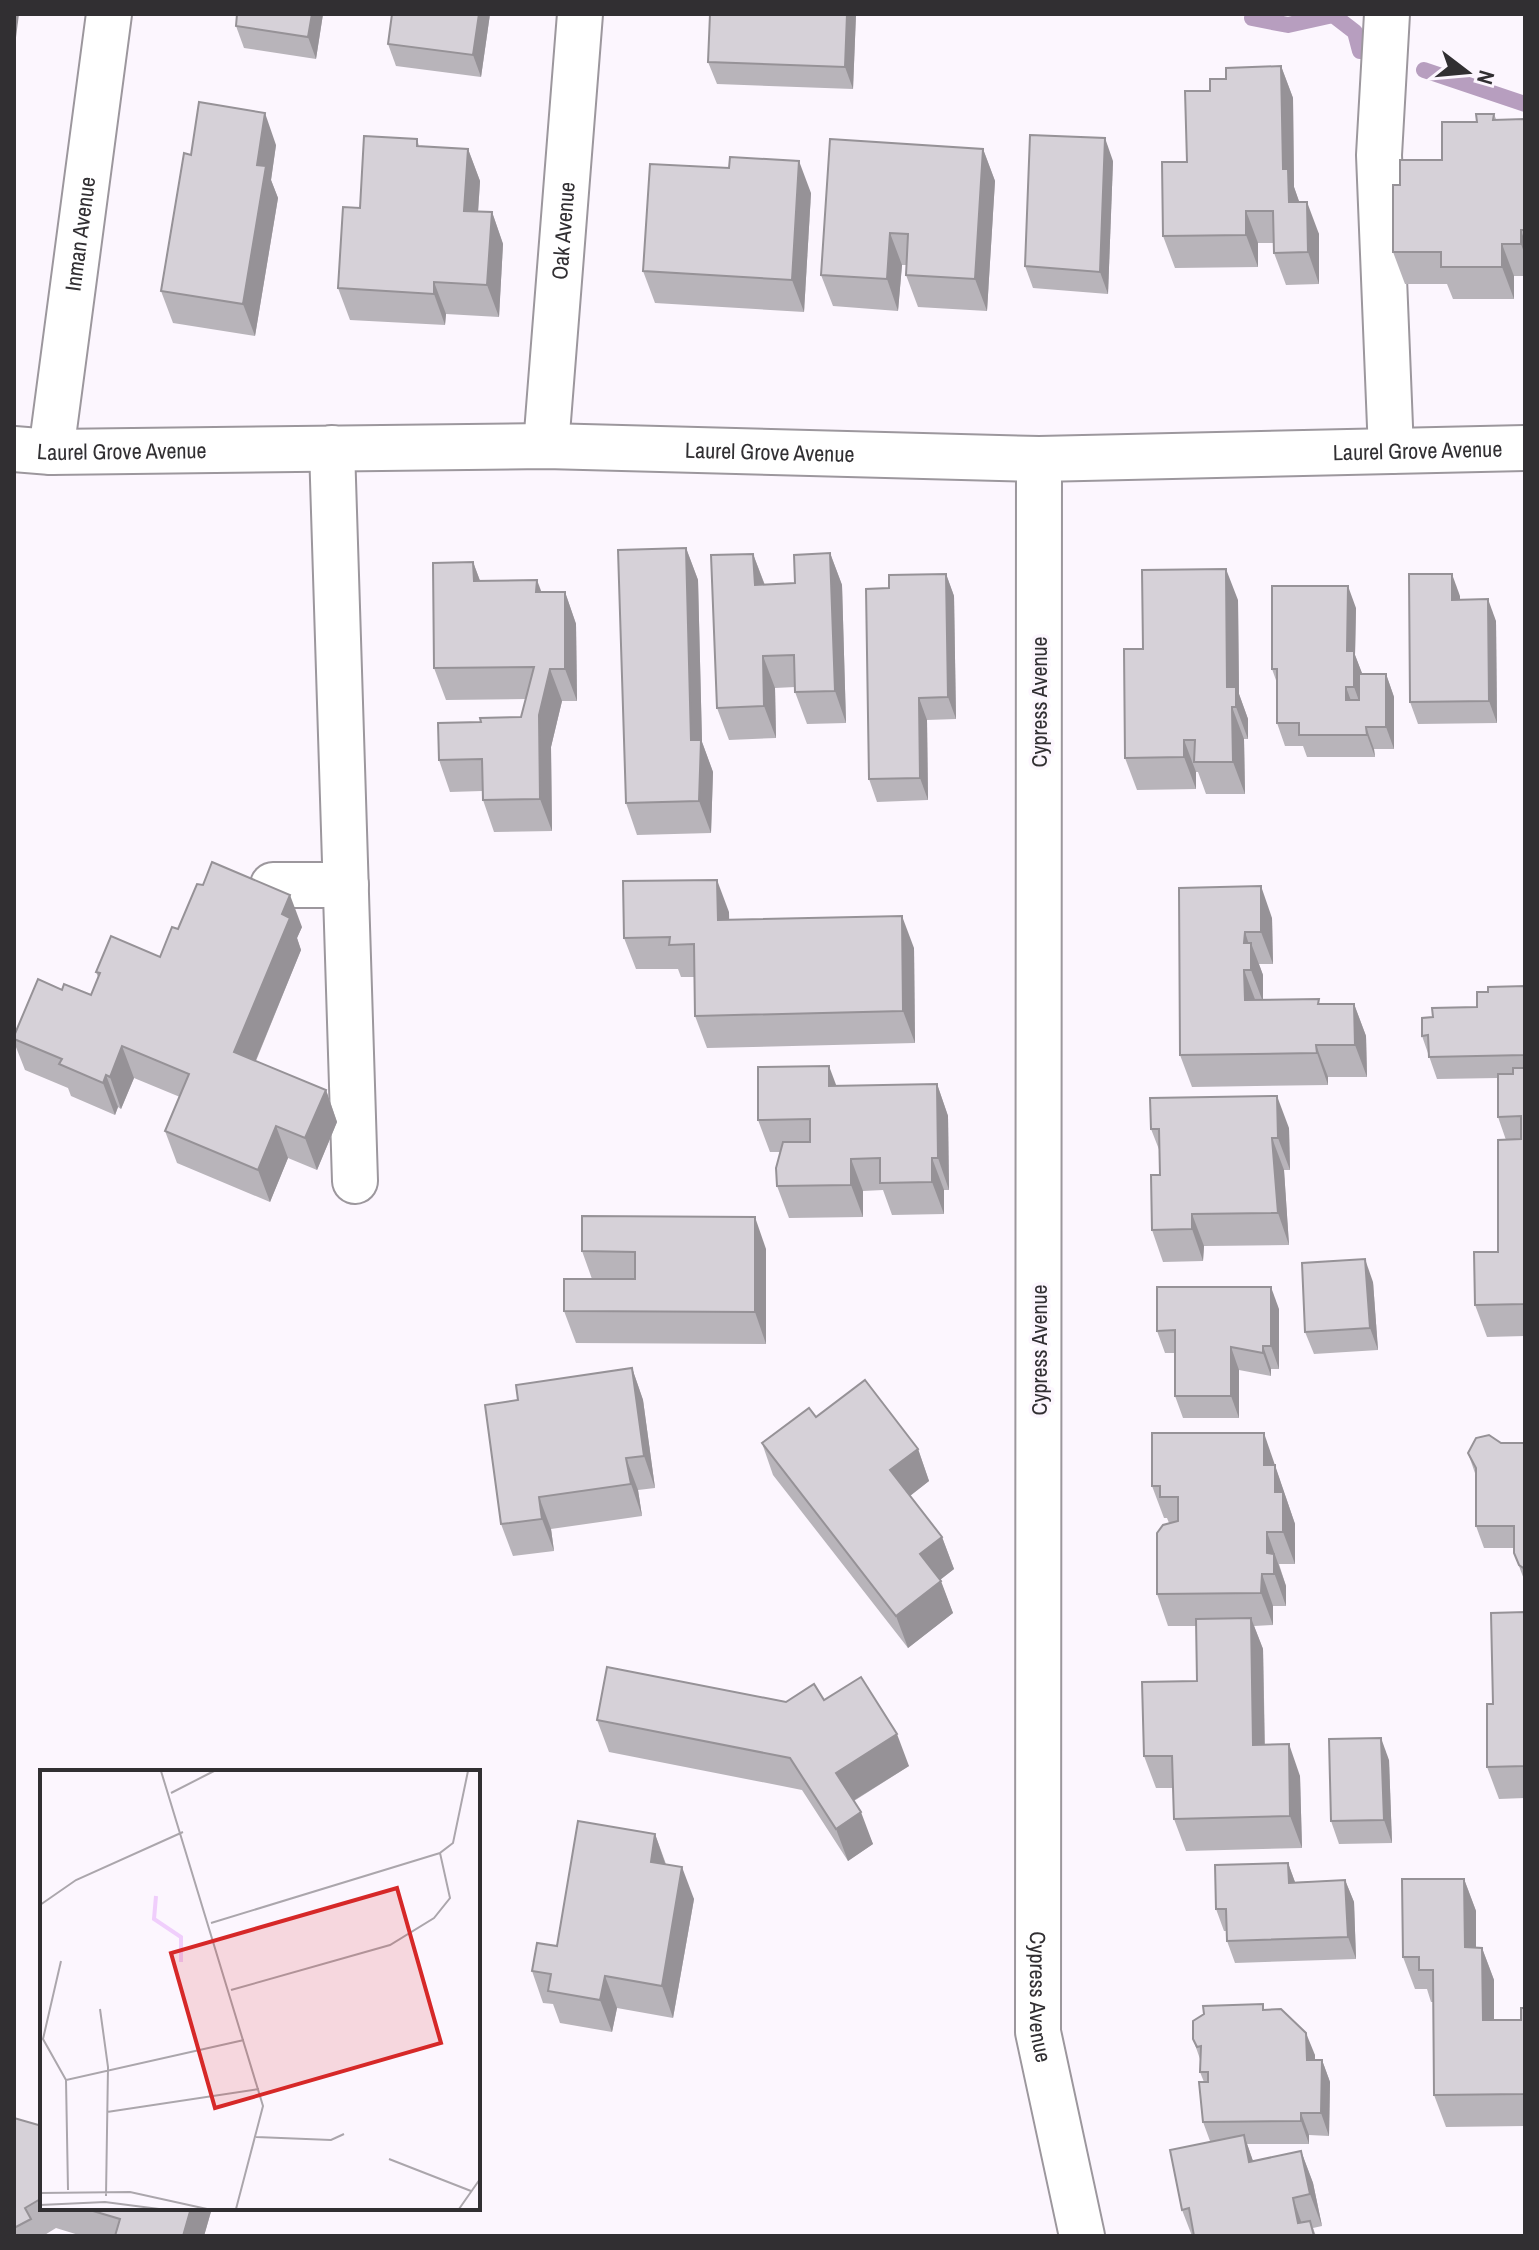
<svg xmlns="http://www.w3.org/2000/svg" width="1539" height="2250" font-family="'Archivo Narrow',sans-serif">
  <rect width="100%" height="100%" fill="#fcf6fe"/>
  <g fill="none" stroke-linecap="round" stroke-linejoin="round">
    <g stroke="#b79ebf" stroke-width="16">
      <path d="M1252,18L1288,25L1333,15L1355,32L1360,51"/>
      <path d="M1424,70L1525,104"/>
    </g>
    <defs>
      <g id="minor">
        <path d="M1387,14L1379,155L1391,451"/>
        <path id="s1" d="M546,446L580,14"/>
        <path d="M332,448L355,1181"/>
        <path id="s2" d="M14,449L51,452L546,446L1039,459L1525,448"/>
        <path id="s3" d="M51,452L109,14"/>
        <path id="s4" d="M1039,459L1038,2032L1082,2236"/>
        <path d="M273,885H346"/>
      </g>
    </defs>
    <use href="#minor" stroke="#9c979d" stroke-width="48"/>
    <use href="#minor" stroke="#fff" stroke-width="44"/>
  </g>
  <g fill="#b8b4ba">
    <path d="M237,14H323L316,59L244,48L236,26Z"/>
    <path d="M490,14L481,77L396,66L388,44Z"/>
    <path d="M707,14H856L853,89L717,84L708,62L710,16H708Z"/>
    <path d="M1281,66L1293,98L1294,187L1299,202L1319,234V284L1286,285L1274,253V243H1258V267L1175,268L1163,236L1210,91L1226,79Z"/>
    <path d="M1494,114L1496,119L1525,121V276H1514V299H1453L1447,284H1405L1393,252L1400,185L1442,160L1477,122Z"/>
    <path d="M417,139L419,146L468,149L480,181L478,212H492L503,244L499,317L446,314L445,325L350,320L338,288L360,208Z"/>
    <path d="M276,145L271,180L278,198L255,336L173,323L161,291L191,155Z"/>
    <path d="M983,149L995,181L987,311L918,307L906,275L907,265H902L898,311L833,306L821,275Z"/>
    <path d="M1113,161L1108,294L1033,288L1025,266Z"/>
    <path d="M811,193L804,312L655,303L643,271Z"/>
    <path d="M686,548L698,580L702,742L713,772L711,833L637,835L626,803Z"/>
    <path d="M830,553L842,585L846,723L807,724L795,692V687L775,688L776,738L729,740L717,708L753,554L765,585L795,583Z"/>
    <path d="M473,562L480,581L541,592H565L576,624L577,701H562L551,747L552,831L494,832L483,800L482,791L450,792L439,760L481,722L521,717L526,699L446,700L434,668Z"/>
    <path d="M946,574L954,596L956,719L927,720L928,800L877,802L869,779L889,588Z"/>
    <path d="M1460,596V600L1496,621L1497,723L1418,724L1410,702Z"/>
    <path d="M1238,600L1239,694L1248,719V739H1244L1245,794H1206L1198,772H1196V789L1137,790L1125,758L1143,649Z"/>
    <path d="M1356,608L1355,655L1362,674H1386L1394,697V749H1374L1375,757H1307L1303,746H1285L1277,723V683L1272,669Z"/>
    <path d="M1179,888L1272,918L1273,964H1259L1263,975V1000L1321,1004H1354L1366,1036L1367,1077H1328V1085L1192,1087L1180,1055Z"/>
    <path d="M729,912V920L914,948L915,1043L707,1048L695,1016L694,977H681L678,969H636L624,938Z"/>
    <path d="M302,927L297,938L301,950L256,1061L326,1090L337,1122L317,1170L288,1158L270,1202L177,1163L165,1131L180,1097L134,1078L121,1109L118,1107L115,1115L71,1096L68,1088L25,1070L14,1042V1036L62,990L91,995L98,977L96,972L160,957L178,929Z"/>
    <path d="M1525,986V1336L1487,1337L1475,1305L1498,1252L1506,1140L1498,1117V1078L1437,1079L1422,1036L1433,1017L1477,1007L1488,992Z"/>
    <path d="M937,1084L948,1116L949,1190H944V1214L892,1215L883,1190L863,1191V1217L789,1218L777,1186L781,1152H770L758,1120L836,1086Z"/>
    <path d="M1289,1128L1290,1170H1284L1289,1245L1204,1246L1203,1261L1163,1262L1152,1230L1160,1175V1152L1151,1129Z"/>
    <path d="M766,1249V1344L576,1343L564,1311L592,1279L582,1251Z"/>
    <path d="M1373,1282L1378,1350L1314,1354L1305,1332Z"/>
    <path d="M1279,1309V1369H1271V1376L1239,1370V1418H1183L1175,1396V1353H1165L1157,1331Z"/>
    <path d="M632,1368L643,1400L655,1488L638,1490L642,1516L551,1529L554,1551L513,1556L501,1524L518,1400Z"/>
    <path d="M816,1417L918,1449L929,1481L910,1496L942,1537L954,1569L940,1580L953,1613L908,1648L773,1475L762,1443Z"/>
    <path d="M1501,1443H1525V1582L1514,1553V1548H1484L1476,1526V1476L1468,1453Z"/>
    <path d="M1276,1465V1469L1295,1524V1564H1279L1286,1586V1606H1273V1625L1254,1626L1263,1649L1265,1745L1300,1776L1302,1848L1186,1851L1174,1819L1173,1788H1156L1144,1756L1197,1681L1196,1626H1168L1157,1594L1169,1523L1167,1518H1164L1152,1486Z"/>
    <path d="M1525,1612V1798L1499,1799L1487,1767L1493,1704Z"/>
    <path d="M824,1700L909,1766L854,1801L873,1844L848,1861L802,1790L609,1752L597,1720Z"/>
    <path d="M1389,1760L1392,1843L1339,1844L1331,1821Z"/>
    <path d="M655,1834L666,1864L694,1899L673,2018L617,2008L612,2032L560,2023L553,2004L543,2003L532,1971L557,1946Z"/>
    <path d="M1288,1863L1295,1882L1345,1880L1354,1902L1356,1959L1235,1963L1227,1941V1931H1224L1216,1909Z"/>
    <path d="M1464,1879L1476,1911V1948H1482L1494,1980V2020H1521L1525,2008V2126L1446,2127L1434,2095L1433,2002H1431L1427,1989H1415L1403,1957Z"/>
    <path d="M1265,2009L1315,2055V2060H1322L1330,2082L1329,2136L1309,2135V2144H1247L1253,2161L1301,2151L1313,2183L1322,2226L1313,2228L1316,2236H1192L1182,2210L1210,2141L1203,2122L1204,2082L1200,2072V2059L1193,2039Z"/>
    <path d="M14,2118L42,2126V2208H212L204,2236H82L56,2228L43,2236H14Z"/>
  </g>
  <g fill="#969297">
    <path d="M14,14H19L14,53Z"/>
    <path d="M312,14H323L316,59L308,37Z"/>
    <path d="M479,14H490L481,77L473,55Z"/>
    <path d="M847,14H856L853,89L845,67Z"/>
    <path d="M1281,66L1293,98L1294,187L1299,201L1300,234L1289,202L1283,169Z"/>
    <path d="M265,113L276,145L271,180L278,198L255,336L243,304L257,165Z"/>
    <path d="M1105,138L1113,161L1108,294L1100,272Z"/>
    <path d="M468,149L480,181L476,243L464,211Z"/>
    <path d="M983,149L995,181L987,311L975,279Z"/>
    <path d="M799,161L811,193L804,312L792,280Z"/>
    <path d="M1307,202L1319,234V284L1308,252Z"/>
    <path d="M1246,211L1258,243V267L1246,235Z"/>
    <path d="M492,212L503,244L499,317L487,285Z"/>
    <path d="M1521,230L1525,242V255L1521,244Z"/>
    <path d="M890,233L902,265L898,311L887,279Z"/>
    <path d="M1502,244L1514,276V299L1502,267Z"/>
    <path d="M434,282L446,314L445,325L434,294Z"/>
    <path d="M686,548L698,580L702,742L713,772L711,833L699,801L691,740Z"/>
    <path d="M830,553L842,585L846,723L835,691Z"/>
    <path d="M753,554L765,586L755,585Z"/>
    <path d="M473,562L485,594L474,581Z"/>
    <path d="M1226,569L1238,600L1239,694L1248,719V739L1236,707L1227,687Z"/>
    <path d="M946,574L954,596L956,719L948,697Z"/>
    <path d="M1452,574L1460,596V622L1452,600Z"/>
    <path d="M537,580L549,612L536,592Z"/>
    <path d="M1348,586L1356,608L1355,655L1362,673V709L1354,687L1347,651Z"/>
    <path d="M565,592L576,624L577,701L565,669Z"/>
    <path d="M1488,599L1496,621L1497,723L1489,701Z"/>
    <path d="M763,656L775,688L776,738L764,706Z"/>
    <path d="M550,669L562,701L551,747L552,831L540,799L539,715Z"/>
    <path d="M1386,674L1394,697V749L1386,727Z"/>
    <path d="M1346,687L1354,709L1346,700Z"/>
    <path d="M919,698L927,720L928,800L920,778Z"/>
    <path d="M1232,707L1244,739L1245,794L1233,762Z"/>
    <path d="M1366,727L1374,749L1375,757L1367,735Z"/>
    <path d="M1184,740L1196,772V789L1184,757Z"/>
    <path d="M717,880L729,912L730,952L718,920Z"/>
    <path d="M1261,886L1272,918L1273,964L1261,932Z"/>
    <path d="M290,895L302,927L297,938L301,950L246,1084L234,1052L282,914Z"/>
    <path d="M902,916L914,948L915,1043L903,1011Z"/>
    <path d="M1245,932L1251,951V943L1263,975V1002L1251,970L1244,943Z"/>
    <path d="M1244,970L1256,1002L1245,1000Z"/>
    <path d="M1354,1004L1366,1036L1367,1077L1355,1045Z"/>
    <path d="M1316,1045L1328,1077V1085L1317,1053Z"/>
    <path d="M122,1046L134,1078L121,1109L110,1077Z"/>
    <path d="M829,1066L841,1098L829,1086Z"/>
    <path d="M106,1075L118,1107L115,1115L103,1083Z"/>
    <path d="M937,1084L948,1116L949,1190L938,1158Z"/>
    <path d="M326,1090L337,1122L317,1170L305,1138Z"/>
    <path d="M1277,1096L1289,1128L1290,1170L1278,1138Z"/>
    <path d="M276,1126L288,1158L270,1202L258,1170Z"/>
    <path d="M1272,1138L1284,1170L1289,1245L1278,1213Z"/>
    <path d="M932,1158L944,1190V1214L932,1182Z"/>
    <path d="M851,1159L863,1191V1217L851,1185Z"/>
    <path d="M1192,1214L1204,1246L1203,1261L1192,1229Z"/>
    <path d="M755,1217L766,1249V1344L755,1312Z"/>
    <path d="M1365,1259L1373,1282L1378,1350L1370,1328Z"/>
    <path d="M1271,1287L1279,1309V1369L1271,1346Z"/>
    <path d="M1263,1346L1271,1369V1376L1263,1353Z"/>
    <path d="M1231,1347L1239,1370V1418L1231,1396Z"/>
    <path d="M632,1368L643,1400L655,1488L644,1456Z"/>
    <path d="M1264,1433L1295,1524V1564L1283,1532L1264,1465Z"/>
    <path d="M918,1449L929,1481L902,1502L890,1470Z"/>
    <path d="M626,1458L638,1490L642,1516L631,1484Z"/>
    <path d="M539,1497L551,1529L554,1551L542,1519Z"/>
    <path d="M1267,1532L1286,1586V1606L1267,1553Z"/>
    <path d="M942,1537L954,1569L932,1586L920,1554Z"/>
    <path d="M1262,1574L1273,1606V1625L1261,1593Z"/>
    <path d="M941,1581L953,1613L908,1648L896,1616Z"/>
    <path d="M1251,1618L1263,1649L1265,1777L1253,1745Z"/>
    <path d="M897,1734L909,1766L848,1804L836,1773Z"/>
    <path d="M1381,1738L1389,1760L1392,1843L1384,1820Z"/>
    <path d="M1289,1744L1300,1776L1302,1848L1290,1816Z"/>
    <path d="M861,1812L873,1844L848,1861L836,1829Z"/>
    <path d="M655,1834L666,1866L651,1862Z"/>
    <path d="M1288,1863L1296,1885L1289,1883Z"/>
    <path d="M682,1867L694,1899L673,2018L662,1986Z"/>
    <path d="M1464,1879L1476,1911V1979L1465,1947Z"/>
    <path d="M1345,1880L1354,1902L1356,1959L1348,1937Z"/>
    <path d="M1482,1948L1494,1980V2052L1483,2020Z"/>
    <path d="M605,1976L617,2008L612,2032L600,2000Z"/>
    <path d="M1306,2033L1315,2055V2082L1307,2060Z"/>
    <path d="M1322,2060L1330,2082L1329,2136L1321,2113Z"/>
    <path d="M1301,2113L1309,2135V2144L1301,2121Z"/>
    <path d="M1244,2135L1255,2167L1249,2162Z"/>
    <path d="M1301,2151L1313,2183L1322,2226L1310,2194Z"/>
    <path d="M1293,2198L1304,2230L1298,2223Z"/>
    <path d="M191,2208H212L204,2236H183Z"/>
  </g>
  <g fill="#d6d1d8" stroke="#969297" stroke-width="2">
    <path d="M237,14H312L308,37L236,26Z"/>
    <path d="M392,14H479L473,55L388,44Z"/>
    <path d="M710,14H847L845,67L708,62Z"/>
    <path d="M1281,66L1283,169H1288L1289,202H1307L1308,252L1274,253L1273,211H1246V235L1163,236L1162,162H1187L1185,91H1210V79H1226V68Z"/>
    <path d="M199,102L265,113L257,165L266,166L243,304L161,291L184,153L191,155Z"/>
    <path d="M1476,114H1494L1493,120L1524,119L1525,230H1521V244H1502V267H1441V252H1393V185H1400V160H1442V122H1477Z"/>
    <path d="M1030,135L1105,138L1100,272L1025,266Z"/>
    <path d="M364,136L417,139V146L468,149L464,211L492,212L487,285L434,282V294L338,288L343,207L360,208Z"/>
    <path d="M830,139L983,149L975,279L906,275L908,234L890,233L887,279L821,275Z"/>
    <path d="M730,157L799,161L792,280L643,271L650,164L729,168Z"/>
    <path d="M686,548L691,740H701L699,801L626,803L618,550Z"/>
    <path d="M830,553L835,691L795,692L794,655L763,656L764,706L717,708L711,555L753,554L755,585L795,583L794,555Z"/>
    <path d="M473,562L474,581L537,580L536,592H565V669H550L539,715L540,799L483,800L482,759L439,760L438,723L481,722L480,718L521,717L534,667L434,668L433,563Z"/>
    <path d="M1226,569L1227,687H1236V707H1232L1233,762H1194L1195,740H1184V757L1125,758L1124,649H1143L1142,570Z"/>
    <path d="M946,574L948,697L919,698L920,778L869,779L866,589L889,588V575Z"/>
    <path d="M1409,574H1452V600L1488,599L1489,701L1410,702Z"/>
    <path d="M1272,586H1348L1347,651H1354V687H1346V700H1359V674H1386V727H1366L1367,735H1299V723H1277V669H1272Z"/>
    <path d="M212,862L290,895L282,914L290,918L234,1052L326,1090L305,1138L276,1126L258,1170L165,1131L189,1074L122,1046L110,1077L106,1075L103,1083L59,1064L62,1059L14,1039V1036L38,979L62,990L64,984L91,995L100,973L96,972L111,936L160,957L172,927L178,929L197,884L203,885Z"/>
    <path d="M717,880L718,920L902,916L903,1011L695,1016L694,944L669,945L670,937L624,938L623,881Z"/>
    <path d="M1261,886V932H1245L1244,943H1251V970H1244L1245,1000L1319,999L1318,1004H1354L1355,1045H1316L1317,1053L1180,1055L1179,888Z"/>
    <path d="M1525,986V1055L1429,1057L1428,1035L1422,1036V1018L1433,1017L1432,1008L1477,1007V992H1488V987Z"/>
    <path d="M829,1066V1086L937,1084L938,1158H932V1182L880,1183V1158L851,1159V1185L777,1186L776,1168L783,1142H810V1119L758,1120V1067Z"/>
    <path d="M1513,1068H1525V1304L1475,1305L1474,1252H1498V1140L1521,1139V1116L1498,1117V1074H1513Z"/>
    <path d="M1277,1096L1278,1138H1272L1278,1213L1192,1214V1229L1152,1230L1151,1175H1160L1159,1129H1151L1150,1098Z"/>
    <path d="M582,1216L755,1217V1312L564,1311V1279H635V1252L582,1251Z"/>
    <path d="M1365,1259L1370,1328L1305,1332L1302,1263Z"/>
    <path d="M1157,1287H1271V1346H1263V1353L1231,1347V1396H1175V1330L1157,1331Z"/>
    <path d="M632,1368L644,1456L626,1458L631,1484L539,1497L542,1519L501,1524L485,1405L518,1400L516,1385Z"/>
    <path d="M865,1380L918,1449L890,1470L942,1537L920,1554L941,1581L896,1616L762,1443L809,1408L816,1417Z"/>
    <path d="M1152,1433H1264V1465H1275V1492H1283V1532H1267V1553L1274,1554V1574H1262L1261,1593L1157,1594V1533L1163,1525L1178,1521V1497H1160V1486H1152Z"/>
    <path d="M1489,1435L1501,1443H1525V1569L1519,1565L1514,1553V1526H1476V1468L1468,1453L1476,1438Z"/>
    <path d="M1525,1612V1766L1487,1767V1704H1493L1491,1613Z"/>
    <path d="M1251,1618L1253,1745L1289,1744L1290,1816L1174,1819L1172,1756H1144L1142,1682L1197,1681L1196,1619Z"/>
    <path d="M607,1667L786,1702L814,1684L824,1700L861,1677L897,1734L836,1773L861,1812L836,1829L790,1758L597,1720Z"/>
    <path d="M1381,1738L1384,1820L1331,1821L1329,1739Z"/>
    <path d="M578,1821L655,1834L651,1862L682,1867L662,1986L605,1976L600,2000L548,1991L551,1974L532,1971L537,1943L557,1946Z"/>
    <path d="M1288,1863L1289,1883L1345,1880L1348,1937L1227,1941L1226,1909H1216L1215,1865Z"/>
    <path d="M1402,1879H1464L1465,1947L1482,1948L1483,2020H1521V2008H1525V2094L1434,2095L1433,1970H1419V1957H1403Z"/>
    <path d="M1263,2004V2010L1281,2009L1306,2033L1307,2060H1322L1321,2113H1301V2121L1203,2122L1199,2082H1208V2072H1200L1201,2046L1197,2047L1193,2039V2021L1204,2014L1203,2006Z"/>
    <path d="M14,2118L42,2126V2198L25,2208L31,2219L14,2228Z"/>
    <path d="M1244,2135L1249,2162L1301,2151L1310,2194L1293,2198L1298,2223L1310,2221L1314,2236H1194L1189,2208L1182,2210L1170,2150Z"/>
    <path d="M83,2208H191L183,2236H115L120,2219Z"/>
  </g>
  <g text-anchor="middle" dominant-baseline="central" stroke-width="7" stroke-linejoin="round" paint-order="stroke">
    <g font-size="22" fill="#312f32" stroke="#fcf6fe">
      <text stroke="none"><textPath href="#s1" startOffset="216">Oak Avenue</textPath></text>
      <text stroke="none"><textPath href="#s3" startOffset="220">Inman Avenue</textPath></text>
      <text stroke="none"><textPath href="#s2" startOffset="108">Laurel Grove Avenue</textPath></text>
      <text stroke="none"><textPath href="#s2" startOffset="1404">Laurel Grove Avenue</textPath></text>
      <text stroke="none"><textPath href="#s2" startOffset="756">Laurel Grove Avenue</textPath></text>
      <text transform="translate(1039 702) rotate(-90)">Cypress Avenue</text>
      <text transform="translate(1039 1350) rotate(-90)">Cypress Avenue</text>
      <text stroke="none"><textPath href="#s4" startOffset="1538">Cypress Avenue</textPath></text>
    </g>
  </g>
  <g transform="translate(40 1770)">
    <rect width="440" height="440" fill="#fcf6fe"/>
    <path fill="none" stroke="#f0cefc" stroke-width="4" d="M116,126L114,149L141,167V192"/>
    <path fill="none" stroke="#aba6ac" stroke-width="2" d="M121,1L223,336L196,439M131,23L174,1M0,135L36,110L143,62M171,153L400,83M21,191L3,269L26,310M191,220L350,175L394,148L410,128L400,83L413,73L428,1M60,239L68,297L66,426M67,342L219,319M216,367L291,370L304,364M349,389L431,421M28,420L26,310L204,270M0,423L90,422L167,439M0,435L65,432L119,439M419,439L440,409"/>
    <path fill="#d62828" fill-opacity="0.15" stroke="#d62828" stroke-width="4" d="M357,118L401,273L175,338L131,183Z"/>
    <rect width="440" height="440" fill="none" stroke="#312f32" stroke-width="4"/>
  </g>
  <rect width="1539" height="2250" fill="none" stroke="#312f32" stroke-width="32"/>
  <g transform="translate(1467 72) rotate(106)" stroke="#fcf6fe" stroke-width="6" paint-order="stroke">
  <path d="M0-6L14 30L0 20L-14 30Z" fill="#312f32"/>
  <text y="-12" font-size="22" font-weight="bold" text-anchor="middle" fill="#312f32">N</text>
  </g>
</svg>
